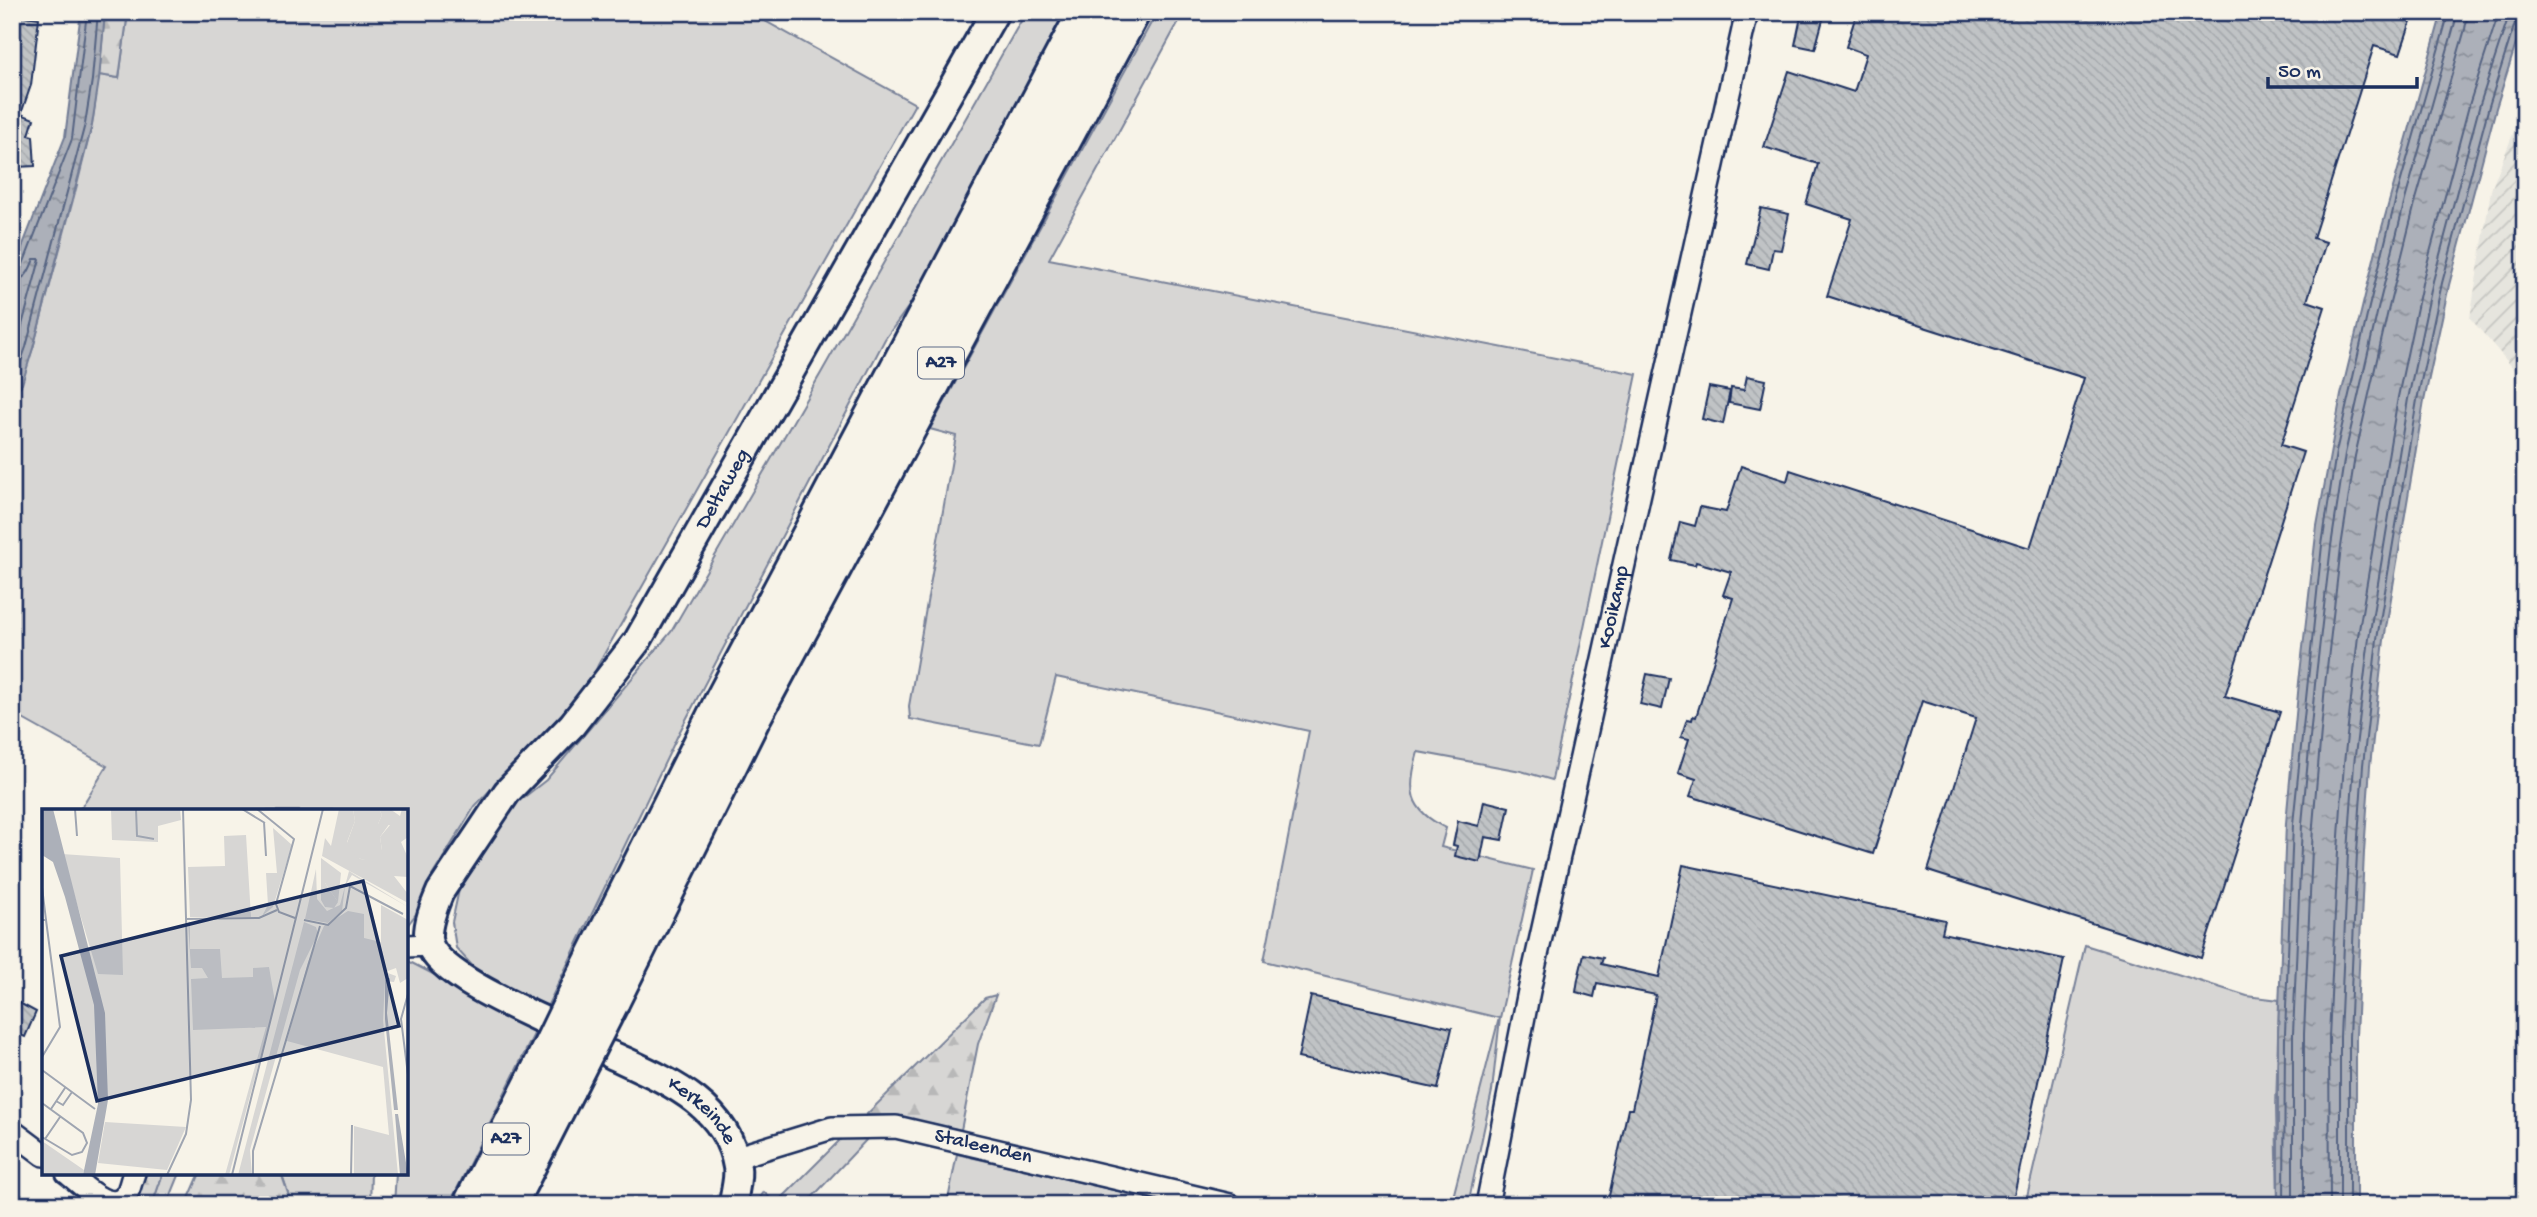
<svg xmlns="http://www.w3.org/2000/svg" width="2537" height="1217" font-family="'Gochi Hand',sans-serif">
  <defs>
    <pattern id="industrial-furrows" width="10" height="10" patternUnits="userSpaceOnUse" patternTransform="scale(1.75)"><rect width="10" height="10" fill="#e6e5de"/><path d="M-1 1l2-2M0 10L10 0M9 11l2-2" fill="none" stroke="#c5c5c1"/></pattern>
    <pattern id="forest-firs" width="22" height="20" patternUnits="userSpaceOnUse" patternTransform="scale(1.75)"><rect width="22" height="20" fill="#d7d6d4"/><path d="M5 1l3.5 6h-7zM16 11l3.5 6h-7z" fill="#b8b8b8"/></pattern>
    <pattern id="water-ripples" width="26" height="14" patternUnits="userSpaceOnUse" patternTransform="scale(1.75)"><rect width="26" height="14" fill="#acb0b9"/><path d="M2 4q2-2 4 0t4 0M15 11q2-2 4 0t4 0" fill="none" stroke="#8b909a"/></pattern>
    <pattern id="building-back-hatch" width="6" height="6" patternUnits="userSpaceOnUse" patternTransform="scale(1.75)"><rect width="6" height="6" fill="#c0c3c5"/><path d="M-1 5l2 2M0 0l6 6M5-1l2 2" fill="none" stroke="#a4a8ac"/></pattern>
  </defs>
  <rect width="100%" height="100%" fill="#f7f3e8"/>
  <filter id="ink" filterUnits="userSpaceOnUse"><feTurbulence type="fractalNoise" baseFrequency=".0143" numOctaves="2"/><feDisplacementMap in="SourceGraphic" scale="14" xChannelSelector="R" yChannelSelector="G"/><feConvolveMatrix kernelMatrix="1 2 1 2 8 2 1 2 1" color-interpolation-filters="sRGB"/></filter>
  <g filter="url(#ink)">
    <path fill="url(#industrial-furrows)" d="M2525,103V382L2470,318L2491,190Z"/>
    <g fill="#d7d6d4" stroke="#798299" stroke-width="2">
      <path d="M128,12H749L915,104L598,665L590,684L475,806L429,881L416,914L406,927V811H79L107,766L12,713V396L17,393L33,348L77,185L92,125L99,75L119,78Z"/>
      <path d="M1026,12H1076L922,288L885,339L679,733L546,1009L478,972L456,948L452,922L460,885L518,802L546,780L671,632L821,373Z"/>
      <path d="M1157,12H1184L1049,259L1637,374L1552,780L1521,771L1418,752C1407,789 1408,810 1446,828L1441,847L1533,870L1500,1018L1492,1091L1468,1205H1451L1499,1018L1264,961L1309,731L1056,677L1039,744L910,719L909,706L956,436L930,429Z"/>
      <path d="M2085,945L2247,996L2279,1000L2276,1108L2278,1205H2025Z"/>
      <path d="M406,960L537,1028L449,1205H394L396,1173H406Z"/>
      <path d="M846,1134L869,1137L805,1205H755L764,1192L776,1204Z"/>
      <path d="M957,1154L1179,1205H947Z"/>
      <path d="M163,1173H180L167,1205H152Z"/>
      <path d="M281,1173H371L370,1205H292Z"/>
    </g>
    <g fill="url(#forest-firs)" stroke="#798299" stroke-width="2">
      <path d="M105,12H128L119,78L99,75Z"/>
      <path d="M996,995L978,1044L961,1130L891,1115H866L985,998Z"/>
      <path d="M140,1173H163L152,1205H127Z"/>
      <path d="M200,1173H281L292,1205H186Z"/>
    </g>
    <g fill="url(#water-ripples)" stroke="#727c95" stroke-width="2">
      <path d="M81,12H105L99,80L92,125L33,348L22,384L12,396V273L65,137Z"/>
      <path d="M2442,12H2525V15L2496,108L2449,285L2424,401L2384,640L2370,766L2364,852L2356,1037V1205H2278V1034L2286,823L2299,682L2317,526L2341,395L2379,238Z"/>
    </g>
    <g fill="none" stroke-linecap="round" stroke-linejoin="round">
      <g stroke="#556382" stroke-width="2">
        <path d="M12,272L18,271L22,267L72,139L87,12"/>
        <path d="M12,280C27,280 29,271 34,259H40L12,362"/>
        <path d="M12,387L26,347L85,124L92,80L98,12"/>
        <path d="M2284,1205L2285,1034L2293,824L2322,545L2336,452L2369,307L2396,198L2449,12"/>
        <path d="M2293,1205V1034L2302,824L2315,684L2331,546L2345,454L2378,309L2405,200L2458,12"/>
        <path d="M2304,1205V1034L2313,825L2325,685L2341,547L2355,456L2388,311L2415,203L2465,29L2468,12"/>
        <path d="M2330,1205L2329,1037L2338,851L2344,763L2358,636L2398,397L2423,279L2470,102L2499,12"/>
        <path d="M2340,1205V1037L2348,852L2354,764L2369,638L2408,399L2433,281L2480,104L2507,21L2513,12"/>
        <path d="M2349,1205V1037L2357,852L2363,765L2377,639L2417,400L2442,283L2489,106L2515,23L2519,19L2525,18"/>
      </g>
    </g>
    <g fill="url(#building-back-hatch)" stroke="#1b2f5e" stroke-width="2">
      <path d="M1802,12H1825L1815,49L1795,45Z"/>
      <path d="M1857,12H2414L2400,54L2374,46L2313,238L2326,242L2307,301L2325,307L2281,445L2303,452L2225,696L2280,712L2201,958L1928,871L1976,718L1922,701L1873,854L1690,796L1696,779L1678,773L1689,739L1681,737L1687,719L1692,720L1693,716L1696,717L1733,598L1723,595L1731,572L1696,562L1695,565L1671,560L1680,522L1695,526L1700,507L1726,512L1741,466L1787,481L1790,470L2030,548L2084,378L1827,296L1852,219L1806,204L1818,164L1764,147L1789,71L1854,92L1866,54L1846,47Z"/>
      <path d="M12,14L39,18L31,85L21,114L34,119L29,135L33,136L35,166L17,167L15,132H12Z"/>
      <path d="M1761,208L1789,214L1781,250L1773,249L1769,269L1747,264Z"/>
      <path d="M1747,376L1766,380L1760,409L1729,403L1731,388L1744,390Z"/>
      <path d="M1709,387L1730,391L1723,424L1702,419Z"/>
      <path d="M1647,674L1669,678L1662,709L1640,704Z"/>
      <path d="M1484,801L1509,807L1502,840L1485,837L1480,862L1455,856L1457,846L1453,845L1458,821L1479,826Z"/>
      <path d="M1683,865L1945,920L1942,933L2064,959L2012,1205H1607L1628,1109H1632L1656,995L1597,983L1594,997L1576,992L1578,979L1584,954L1603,958L1601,964L1659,977Z"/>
      <path d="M1311,996L1452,1028L1438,1089L1298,1058Z"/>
      <path d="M12,999L36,1012L25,1037L12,1031Z"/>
    </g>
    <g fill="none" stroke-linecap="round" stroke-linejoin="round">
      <defs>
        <g id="minor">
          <path d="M406,946L430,945"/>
          <path d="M12,1131L44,1155"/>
          <path id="s1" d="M734,1158L832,1128L896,1127L1230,1205"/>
          <path d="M67,1173C81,1183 110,1216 126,1195C130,1189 131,1180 134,1173"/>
          <path id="s2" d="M1487,1205L1529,991L1747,12"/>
        </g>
        <g id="tertiary">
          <path id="s3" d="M545,1021C517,1007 432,972 428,939C427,923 434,906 440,892L507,792L572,725L638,640L995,12"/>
          <path id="s4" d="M612,1055C663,1079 727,1103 737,1167C739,1178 734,1193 733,1205"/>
        </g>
        <g id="motorway">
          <path d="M582,986L725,700L1088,12"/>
          <path d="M610,1000L752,715L1130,12"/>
          <path d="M473,1205L540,1073"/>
          <path d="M506,1205L566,1087"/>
        </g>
      </defs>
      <use href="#minor" stroke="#1b2f5e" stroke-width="26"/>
      <use href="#tertiary" stroke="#1b2f5e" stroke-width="32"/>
      <use href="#motorway" stroke="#1b2f5e" stroke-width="44"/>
      <use href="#minor" stroke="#f7f3e8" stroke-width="21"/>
      <use href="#tertiary" stroke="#f7f3e8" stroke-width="26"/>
      <use href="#motorway" stroke="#f7f3e8" stroke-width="38"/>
      <defs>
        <g id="motorway-bridge">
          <path d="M540,1073L582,986"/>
          <path d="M566,1087L610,1000"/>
        </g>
      </defs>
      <use href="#motorway-bridge" stroke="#1b2f5e" stroke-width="44" stroke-linecap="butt"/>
      <use href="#motorway-bridge" stroke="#f7f3e8" stroke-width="38"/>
    </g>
  </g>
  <g text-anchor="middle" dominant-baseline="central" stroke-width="6" stroke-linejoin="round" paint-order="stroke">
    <g fill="#f7f3e8" stroke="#5d6a87" stroke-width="2">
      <rect x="918" y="347.5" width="46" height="31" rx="5"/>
      <rect x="483" y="1123.5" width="46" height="31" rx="5"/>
    </g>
    <g font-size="19" font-weight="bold" fill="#1b2f5e">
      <text x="941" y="363">A27</text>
      <text x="506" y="1139">A27</text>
    </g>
    <g font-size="21" fill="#1b2f5e" stroke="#f7f3e8">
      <text stroke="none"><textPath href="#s3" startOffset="690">Deltaweg</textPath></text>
      <text stroke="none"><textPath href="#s2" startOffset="611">Kooikamp</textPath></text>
      <text stroke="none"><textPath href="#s4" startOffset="107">Kerkeinde</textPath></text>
      <text stroke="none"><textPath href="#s1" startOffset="256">Staleenden</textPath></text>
    </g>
  </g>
  <g transform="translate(42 809)">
    <rect width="366" height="366" fill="#f7f3e8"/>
    <path d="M297,0H311L313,12L305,33L318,50L329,51L340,41L338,28L348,16L336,15L340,6L337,0H348L358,7L360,0H366V28L359,33L366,49V68L352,67L366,85V94L280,47L283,29L289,37ZM231,19L250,36L231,98L220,107L226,96L224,64H235ZM204,26L209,108H148L146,58L183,57L182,27ZM20,45L78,49L81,166L56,165ZM279,49L283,52V74L296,93L292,99L283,98L279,91ZM274,60L275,90L285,102L298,96L307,62L366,98L310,66L303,77L300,102L286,114L263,110ZM339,96L366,111V169L358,174L354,159L343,163L354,167L352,173L343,172L341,211L356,366H312V317L347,326L341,258L245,232L266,153L282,117L306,102L322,105V129L339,133ZM148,112V140H178L180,169L211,168V159L227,158L233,193L187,366H183L224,218L151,221L149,170L166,169L160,159H149L146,114ZM262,113L274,118L276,125L258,161L208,341L210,366H196ZM63,313L144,318L125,361L56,354ZM0,332L42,361L41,366H0Z" fill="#d7d6d4"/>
    <path d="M311,0H337L340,6L336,15L348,14L338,28L341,48L335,54L315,49L305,34L313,12ZM283,52L299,64L296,93L283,74Z" fill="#d7d6d4"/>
    <path d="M69,0H138L139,11L116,17V33L70,31Z" fill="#d7d6d4"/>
    <path d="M0,0H11L63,204L66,291L53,366H41L56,295L52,196L23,88L11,53L0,46ZM348,169L345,204L356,301H352L343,210V171ZM353,305H356L366,366H358Z" fill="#acb0b9"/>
    <path fill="none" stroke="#9fa5b1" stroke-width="2" d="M33,0L35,27M94,0L95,27L112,30M200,0L223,14M215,0L252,30L234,95L237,103L253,109M222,13L224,47M0,78L4,111H0M144,110L217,109L235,101M262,111L286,116L304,99L308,77L361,105M366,185L359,210L366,266M0,248L18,218L4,111M0,261L53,300M14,292L21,296L30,283M0,294L41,324L45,334L40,343L30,346L0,328M9,300L23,279M3,330L18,308M125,366L144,325L149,291L141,0M190,366L281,0M211,366V342L278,117M309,366L310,316"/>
    <path fill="#1b2f5e" fill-opacity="0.15" stroke="#1b2f5e" stroke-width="3.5" d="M321,72L357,217L55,292L19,147Z"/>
    <rect width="366" height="366" fill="none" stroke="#1b2f5e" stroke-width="3.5"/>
  </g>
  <rect width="2537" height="1217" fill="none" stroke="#f7f3e8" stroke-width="42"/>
  <rect x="21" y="21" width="2495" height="1175" fill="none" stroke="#1b2f5e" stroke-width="2.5" filter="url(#ink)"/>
  <path d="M2268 77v10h149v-10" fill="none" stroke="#1b2f5e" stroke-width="3.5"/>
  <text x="2278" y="77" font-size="21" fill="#1b2f5e" stroke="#f7f3e8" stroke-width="5" paint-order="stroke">50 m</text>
</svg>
